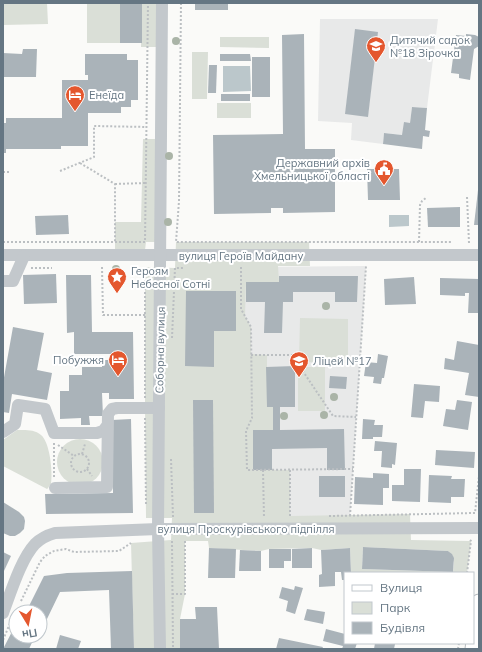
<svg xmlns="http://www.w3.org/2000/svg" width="482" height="652" font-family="Mulish,sans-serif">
  <rect width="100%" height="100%" fill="#fafaf8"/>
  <g fill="#e8e9e9">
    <path d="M320,19H438L427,108L412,107L410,123L402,135L384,133L383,144L351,140L352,123L318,121Z"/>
    <path d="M366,266L350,516L240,517L241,267Z"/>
  </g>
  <g fill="#dadfd7" fill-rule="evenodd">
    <path d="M3,3H51H47L48,24L3,25Z"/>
    <rect x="87" y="3" width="33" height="40"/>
    <path d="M142,3H157V47H141Z"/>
    <path d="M220,37H269V48L220,47Z"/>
    <path d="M192,52H208L207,99H192Z"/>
    <rect x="217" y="103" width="34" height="15"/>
    <path d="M143,139H157L156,242H146L145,250H115V222H141Z"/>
    <path d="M176,242H309L310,266H278L279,282H246L245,316L251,327V354L267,355V407H273V430H253V470H290V516L410,514L411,540L471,541L467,573H351L350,548L321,550L312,548L269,549L261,551L209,548L208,541H185V594L180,619V649H134L131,543L171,540L172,518H146L145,408V267L175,268ZM363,547L448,551C456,556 454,563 453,572L362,569Z"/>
    <path d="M300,318L348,319V363L299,362Z"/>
    <rect x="298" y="367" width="27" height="44"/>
    <path d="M17,430C25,430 34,429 41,435C50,442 53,473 51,484C50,484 48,489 47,489L3,466V440Z"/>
    <circle cx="80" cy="462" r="23"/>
  </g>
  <g fill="#bbc7cb">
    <path d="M250,66L251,91L223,92V66Z"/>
    <path d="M389,215H409V226L389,227Z"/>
  </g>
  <g fill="#aab3b9">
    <rect x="120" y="3" width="22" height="40"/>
    <rect x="195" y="3" width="33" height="7"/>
    <path d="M355,29L378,32L368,117L345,114Z"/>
    <path d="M304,34L305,149H335V212L283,213V208H271V213L214,214L213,135L283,134L282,35Z"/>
    <path d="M466,34L475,35L479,37V46L474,49L470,80L459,78V74L451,73L456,35L466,36Z"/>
    <path d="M23,49H37L36,77H3V53L22,54Z"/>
    <path d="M85,54H127V60H138V100H131V107H121V113H88V146H61V149H6V153H3V123H6V118H62V80H88V75H85Z"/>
    <path d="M220,54H250L251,61H220Z"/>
    <rect x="252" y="57" width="18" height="40"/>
    <path d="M209,65H217L216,93H208Z"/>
    <rect x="221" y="94" width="29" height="7"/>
    <path d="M412,107L427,108L425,130L430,131L429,137L423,136L422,149L383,144L384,133L402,135L404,122L410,123Z"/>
    <path d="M378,164H387V169H399L400,200H368L367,169H379Z"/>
    <path d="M478,190H479V225H474Z"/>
    <path d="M460,207V227H428L427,208Z"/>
    <path d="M68,215L69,234L36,235L35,216Z"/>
    <path d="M56,274L57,303L24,304L23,275Z"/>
    <path d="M66,275H91L92,332H133L134,399H109V393H102L103,416H89L90,425H81V418L60,419V391H69V375H82V367H102V360H114V354H74V332L67,333Z"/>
    <path d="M279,276H358L357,302H335V292H293V302H283L282,333H264L265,302H246V282H279Z"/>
    <path d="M414,277L416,304L385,305L384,279Z"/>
    <path d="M440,278L479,279V313H468L469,293H465V296L440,295Z"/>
    <path d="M186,291H236V331H214V367L185,366Z"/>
    <path d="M13,327L44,333L37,370L52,373L47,400L12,394L9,413L3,412V383Z"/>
    <path d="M457,341L479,345V397L465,395L469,373L444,369L445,358L454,360Z"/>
    <path d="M378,354L388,356L384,378H382L381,384L373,383L374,377L364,376L366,362L377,363Z"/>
    <path d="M295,366V407H280V430L344,429L345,470H327V448L272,449V470H253V430H273V407H267L266,367Z"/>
    <path d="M330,376L347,377L346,389L329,388Z"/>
    <path d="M414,384L440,386L439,402L425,401L423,418L411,417Z"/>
    <path d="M193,400H213L214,513H194Z"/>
    <path d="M457,400L472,402L468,430L443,426L446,409L455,410Z"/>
    <path d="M131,419L133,513L46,514L45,494L113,493L112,420Z"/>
    <path d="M363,419L375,420L374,425H383L382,437H373V439H362Z"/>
    <path d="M375,441L397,443L395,465L392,464V468L381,467L382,451H374Z"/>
    <path d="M436,450L475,452L474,468L435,465Z"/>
    <path d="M404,469H421L420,502L392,501V485H404Z"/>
    <path d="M373,473L389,474V488H383V505L354,504L355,477L373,478Z"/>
    <path d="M429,475L452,476L451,479H465L464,497H451V503L428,502Z"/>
    <rect x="319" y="476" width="26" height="21"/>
    <path d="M3,502L19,512L24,517L25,521L24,529L20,533L15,536H10L3,533Z"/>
    <path d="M363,547L448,551L452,554L454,558L453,572L362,569Z"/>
    <path d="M209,548L236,549L235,578H208Z"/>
    <path d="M312,548V568H292V549Z"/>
    <path d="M350,548L351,573H345V580H342L341,572H335V586L319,587V575L322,574L321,550Z"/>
    <path d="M269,549H291V561H284V568H269Z"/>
    <path d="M240,550L261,551V571H239Z"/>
    <path d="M3,552L11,556L3,573Z"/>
    <path d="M132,571L134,649H111L109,590L60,592L46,621L40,619V612H26L44,576L67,573Z"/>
    <path d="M295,586L303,588L295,614L286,611L288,601L279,598L282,587L294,590Z"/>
    <path d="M195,607H217L219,649H180V619H196Z"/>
    <path d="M307,609L325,612L323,624L304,620Z"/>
    <path d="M16,624V636H35L29,649H3Z"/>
    <path d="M326,629L345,634V643H357L355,649H342L343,646L323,641Z"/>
    <path d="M60,635L81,641L78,649H56Z"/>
    <path d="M279,638L323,647L322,649H276Z"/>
    <path d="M375,643H390L395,644L394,649H374Z"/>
  </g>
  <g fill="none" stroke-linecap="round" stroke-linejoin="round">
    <defs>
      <path id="major" d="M473,649L479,602"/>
    </defs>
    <use href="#major" stroke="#b5babe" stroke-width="17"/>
    <g stroke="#bbbfc2" stroke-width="2" stroke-dasharray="2 2" stroke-linecap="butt">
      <path d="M181,3L179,201L176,242H452"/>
      <path d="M80,163L115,184V242"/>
      <path d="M60,171L94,157V126L147,127"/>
      <path d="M3,172H9"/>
      <path d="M115,184L146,183"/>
      <path d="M467,197L469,243"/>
      <path d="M3,242H145L148,3"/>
      <path d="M419,242L420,205L422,201L427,197"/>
      <path d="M102,267L103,315H145"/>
      <path d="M241,267V309L251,327L252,418L246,431L247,470L353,469"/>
      <path d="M31,268H52"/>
      <path d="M172,338L175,268H184"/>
      <path d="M251,355H292L333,416L356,417"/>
      <path d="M145,398V267"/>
      <path d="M145,418L146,504"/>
      <path d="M54,443V477"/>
      <path d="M58,445L74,456"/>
      <circle cx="80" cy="463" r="9"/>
      <path d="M82,454L85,444"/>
      <path d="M171,459L173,517"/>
      <path d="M87,469L92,476"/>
      <path d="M263,470L264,517"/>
      <path d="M290,470V516"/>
      <path d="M329,516L475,513L479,476"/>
      <path d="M350,516L366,266"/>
      <path d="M172,541L173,649"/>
      <path d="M467,573L471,541L470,540"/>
      <path d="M172,594H185V541"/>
      <path d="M21,601L40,562L45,556L54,551L66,549L74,552L119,551L131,543"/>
      <path d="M3,640L11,621"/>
      <path d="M458,649L459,643"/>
    </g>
    <g stroke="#c3c8cc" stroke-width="12">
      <path d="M3,255H479"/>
      <path d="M3,281H13L24,256"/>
      <path d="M3,432L15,424L18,405L45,409L54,433H97L103,431L107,426"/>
      <path d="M55,488L107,487L108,414L112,409L117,408H159"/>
      <path d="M3,613C11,592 21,559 35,544C41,538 48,535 55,533L158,529L479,528"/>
      <path d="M160,649L158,529L162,3"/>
    </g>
    <use href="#major" stroke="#fff" stroke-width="15"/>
  </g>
  <g fill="#aab4a7">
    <circle cx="176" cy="41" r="4"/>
    <circle cx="169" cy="156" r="4"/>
    <circle cx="168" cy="222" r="4"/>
    <circle cx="116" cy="269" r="4"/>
    <circle cx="326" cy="306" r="4"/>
    <circle cx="331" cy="362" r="4"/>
    <circle cx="334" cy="397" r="4"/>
    <circle cx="324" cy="415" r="4"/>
    <circle cx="284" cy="416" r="4"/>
  </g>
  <defs>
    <symbol id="school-pin" viewBox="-11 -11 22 30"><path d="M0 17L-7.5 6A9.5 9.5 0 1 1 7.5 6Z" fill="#e4572e" stroke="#fff"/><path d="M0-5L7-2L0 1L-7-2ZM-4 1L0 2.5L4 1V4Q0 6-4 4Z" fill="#fff"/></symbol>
    <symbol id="hotel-pin" viewBox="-11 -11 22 30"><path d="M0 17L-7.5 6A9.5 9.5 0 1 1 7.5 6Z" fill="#e4572e" stroke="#fff"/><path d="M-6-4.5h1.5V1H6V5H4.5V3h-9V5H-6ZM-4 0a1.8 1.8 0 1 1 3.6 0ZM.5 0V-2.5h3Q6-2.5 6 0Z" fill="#fff"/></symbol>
    <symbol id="civic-pin" viewBox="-11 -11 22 30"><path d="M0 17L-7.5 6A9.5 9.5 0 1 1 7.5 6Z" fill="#e4572e" stroke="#fff"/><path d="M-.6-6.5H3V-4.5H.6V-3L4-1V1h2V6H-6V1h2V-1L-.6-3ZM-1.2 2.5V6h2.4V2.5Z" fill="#fff"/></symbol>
    <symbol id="sight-pin" viewBox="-11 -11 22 30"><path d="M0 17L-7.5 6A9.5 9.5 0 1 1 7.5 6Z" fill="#e4572e" stroke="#fff"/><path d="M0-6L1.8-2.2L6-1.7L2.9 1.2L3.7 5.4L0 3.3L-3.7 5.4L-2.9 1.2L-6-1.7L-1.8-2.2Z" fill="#fff"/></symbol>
  </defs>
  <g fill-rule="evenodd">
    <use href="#school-pin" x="365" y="35" width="22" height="30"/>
    <use href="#hotel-pin" x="64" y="84" width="22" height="30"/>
    <use href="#civic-pin" x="373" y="158" width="22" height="30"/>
    <use href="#sight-pin" x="106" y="266" width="22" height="30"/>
    <use href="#hotel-pin" x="107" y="349" width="22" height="30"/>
    <use href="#school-pin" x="288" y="350" width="22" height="30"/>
  </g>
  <g text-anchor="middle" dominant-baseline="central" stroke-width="4" stroke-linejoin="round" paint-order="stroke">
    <g font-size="11" fill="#657683" stroke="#fff" text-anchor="start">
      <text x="390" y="40">Дитячий садок<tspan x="390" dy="13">№18 Зірочка</tspan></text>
      <text x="89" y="95">Енеїда</text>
      <text x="370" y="163" text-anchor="end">Державний архів<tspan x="370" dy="13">Хмельницької області</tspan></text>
      <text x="131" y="271">Героям<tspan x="131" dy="13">Небесної Сотні</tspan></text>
      <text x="104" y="360" text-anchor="end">Побужжя</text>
      <text x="313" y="361">Ліцей №17</text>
    </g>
    <g font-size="11" fill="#657683" stroke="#fff">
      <text x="241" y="256">вулиця Героїв Майдану</text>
      <text transform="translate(160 350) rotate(-89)">Соборна вулиця</text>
      <text x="246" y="529">вулиця Проскурівського підпілля</text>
    </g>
  </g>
  <rect width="482" height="652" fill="none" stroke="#657683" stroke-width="8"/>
  <rect x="344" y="572" width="130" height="72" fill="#ffffff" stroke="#c1c8cd"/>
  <rect x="352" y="585" width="20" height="6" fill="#ffffff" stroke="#c1c8cd"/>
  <text x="380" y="592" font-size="12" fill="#657683">Вулиця</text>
  <rect x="352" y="602" width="20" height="12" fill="#dadfd7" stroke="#c1c8cd"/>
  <text x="380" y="612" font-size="12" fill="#657683">Парк</text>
  <rect x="352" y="622" width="20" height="12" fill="#aab3b9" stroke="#c1c8cd"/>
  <text x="380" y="632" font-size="12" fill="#657683">Будівля</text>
  <g transform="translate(28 624) rotate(170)"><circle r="19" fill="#ffffff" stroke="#c1c8cd"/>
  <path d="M0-3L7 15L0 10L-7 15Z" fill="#e4572e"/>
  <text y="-6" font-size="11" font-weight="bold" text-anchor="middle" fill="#657683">Пн</text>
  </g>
</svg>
